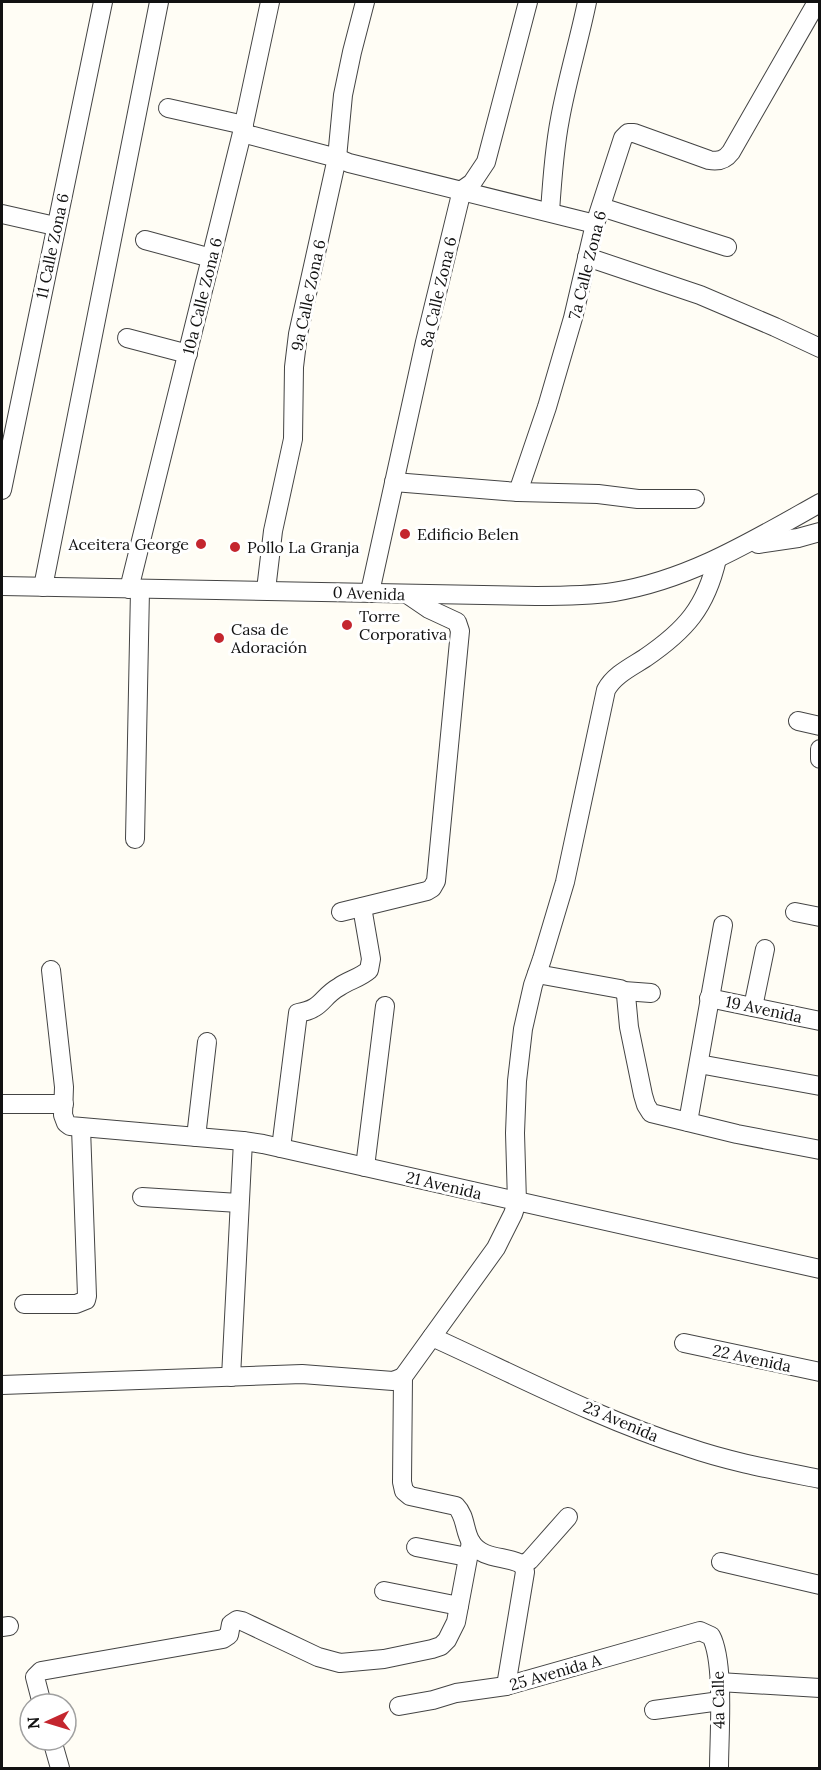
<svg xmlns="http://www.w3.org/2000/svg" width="821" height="1770" font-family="Lora,serif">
  <rect width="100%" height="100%" fill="#fffdf5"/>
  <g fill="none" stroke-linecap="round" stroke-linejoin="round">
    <defs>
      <g id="minor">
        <path d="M168,108L244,125"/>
        <path d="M242,133L337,158L349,163L595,224"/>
        <path d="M601,207L727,247"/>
        <path d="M550,212C552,181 554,150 560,119C567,80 579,41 587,2"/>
        <path d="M2,214L55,226"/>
        <path d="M145,240L211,258"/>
        <path d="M587,257L700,295L775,327L820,348"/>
        <path d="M127,338L188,354"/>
        <path d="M394,482L518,492L598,494L638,499H695"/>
        <path d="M2,490L103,2"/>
        <path d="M518,492L547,407L573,318L595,224L623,138L628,133H634L709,160C719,162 725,160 731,152L817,2"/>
        <path d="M758,544L798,538L820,532"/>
        <path d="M2,586L536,596C562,596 588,596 614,592C689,580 754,540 820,503"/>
        <path d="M43,587L159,2"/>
        <path d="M129,589L242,133L270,2"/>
        <path d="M266,590L273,531L293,439L294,367L298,334L337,158L343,95L352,52L365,2"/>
        <path d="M370,592L425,342L462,190L472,183L486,162L528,2"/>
        <path d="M798,721L820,726"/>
        <path d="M820,749V759"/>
        <path d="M135,839L140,590"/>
        <path d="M341,912L427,891L432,888L436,881L460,631L457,622L429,609L407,594"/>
        <path d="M795,912L820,917"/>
        <path d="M51,970L64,1087L63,1115L66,1123L70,1126L243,1141L263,1144L820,1269"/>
        <path d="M537,974L620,989L624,991L651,993"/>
        <path d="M624,991L626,995L629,1027L643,1095L646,1105L651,1113L737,1134L820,1150"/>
        <path d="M709,998L820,1021"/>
        <path d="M753,1007L765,949"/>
        <path d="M699,1064L820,1086"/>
        <path d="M2,1104H64"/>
        <path d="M688,1122L723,925"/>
        <path d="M196,1137L207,1042"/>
        <path d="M281,1148L298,1013C323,1009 321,997 339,987C349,980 360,978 369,970L371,959L362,907"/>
        <path d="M365,1167L385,1006"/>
        <path d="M142,1197L239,1203"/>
        <path d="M24,1304H76L86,1300L87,1296L81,1128"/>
        <path d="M432,1337C516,1375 599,1419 687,1447C730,1462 775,1470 820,1479"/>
        <path d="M684,1343L820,1372"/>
        <path d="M231,1377L243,1141"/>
        <path d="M2,1385L302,1374L393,1381L403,1377"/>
        <path d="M416,1547L467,1557"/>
        <path d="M721,1562L820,1585"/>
        <path d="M523,1565C507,1555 483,1561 471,1542C464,1531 466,1516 456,1506L410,1496L404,1491L402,1482L403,1377L496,1248L513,1214L517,1202L515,1133L517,1081L523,1029L533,985L542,959L565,882L606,690C614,675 631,667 645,658C686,630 706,607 717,559"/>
        <path d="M523,1565L530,1560L568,1517"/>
        <path d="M384,1591L459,1606"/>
        <path d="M2,1627L9,1626"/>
        <path d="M719,1682L820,1688"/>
        <path d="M506,1686L525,1572L523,1565"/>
        <path d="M42,1704L35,1677L41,1671L223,1639L229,1635L231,1624L237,1620L242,1621L318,1657L340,1663L384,1659L432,1649L441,1646L447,1640L456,1622L471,1542"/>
        <path d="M399,1706L433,1700L456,1693L506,1686L700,1631L711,1636C725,1662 719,1737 719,1768"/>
        <path d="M654,1710L720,1701"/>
        <path d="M52,1740L60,1768"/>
      </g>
    </defs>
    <use href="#minor" stroke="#444" stroke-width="20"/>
    <use href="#minor" stroke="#fff" stroke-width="18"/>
  </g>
  <g fill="#c4262e" stroke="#fff" stroke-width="2">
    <circle cx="405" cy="534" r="6"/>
    <circle cx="201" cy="544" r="6"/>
    <circle cx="235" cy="547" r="6"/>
    <circle cx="347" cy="625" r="6"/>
    <circle cx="219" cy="638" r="6"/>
  </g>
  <g text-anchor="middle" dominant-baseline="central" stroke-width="6" stroke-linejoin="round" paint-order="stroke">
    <g font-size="16" fill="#111" stroke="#fff">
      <text transform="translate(52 246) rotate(-78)">11 Calle Zona 6</text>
      <text transform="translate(587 265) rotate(-76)">7a Calle Zona 6</text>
      <text transform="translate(438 292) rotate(-77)">8a Calle Zona 6</text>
      <text transform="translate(308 295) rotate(-78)">9a Calle Zona 6</text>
      <text transform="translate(202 296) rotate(-76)">10a Calle Zona 6</text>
      <text transform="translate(369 593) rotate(2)">0 Avenida</text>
      <text transform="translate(764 1009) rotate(12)">19 Avenida</text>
      <text transform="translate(444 1185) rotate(13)">21 Avenida</text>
      <text transform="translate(752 1358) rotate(12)">22 Avenida</text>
      <text transform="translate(621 1421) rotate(23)">23 Avenida</text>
      <text transform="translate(555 1672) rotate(-16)">25 Avenida A</text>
      <text transform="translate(718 1700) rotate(-91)">4a Calle</text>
    </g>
    <g font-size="16" fill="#111" stroke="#fff" text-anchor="start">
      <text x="417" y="534">Edificio Belen</text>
      <text x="189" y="544" text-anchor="end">Aceitera George</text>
      <text x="247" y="547">Pollo La Granja</text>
      <text x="359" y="616">Torre<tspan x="359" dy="18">Corporativa</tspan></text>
      <text x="231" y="629">Casa de<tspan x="231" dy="18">Adoración</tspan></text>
    </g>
  </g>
  <rect width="821" height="1770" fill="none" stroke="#111111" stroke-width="6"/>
  <g transform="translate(48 1722) rotate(266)"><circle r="28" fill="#ffffff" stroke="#a0a0a0" stroke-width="1.5"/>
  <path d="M0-4.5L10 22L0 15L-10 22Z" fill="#c4262e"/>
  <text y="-9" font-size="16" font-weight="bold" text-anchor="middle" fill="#111111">N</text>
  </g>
</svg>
